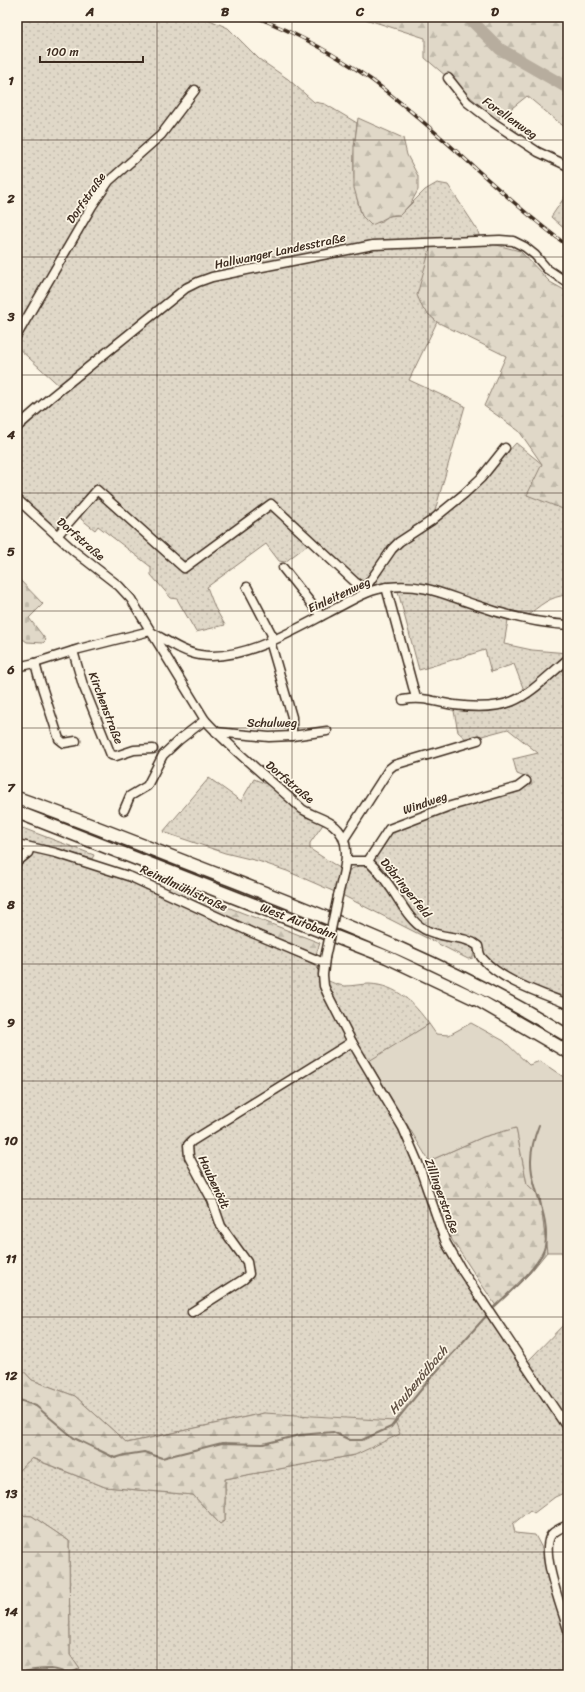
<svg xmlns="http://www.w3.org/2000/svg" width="585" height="1692" font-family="Sriracha,sans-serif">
  <defs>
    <pattern id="grass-dots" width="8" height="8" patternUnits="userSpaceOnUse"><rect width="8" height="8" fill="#e0d8c8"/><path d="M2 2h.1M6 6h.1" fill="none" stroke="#c1baab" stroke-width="1.8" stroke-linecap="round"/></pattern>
    <pattern id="forest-firs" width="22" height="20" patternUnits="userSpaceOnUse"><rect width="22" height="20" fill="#e0d8c8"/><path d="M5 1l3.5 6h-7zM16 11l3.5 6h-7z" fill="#c1baab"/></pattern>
    <pattern id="cemetery-stones" width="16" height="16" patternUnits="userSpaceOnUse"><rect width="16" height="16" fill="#e0d8c8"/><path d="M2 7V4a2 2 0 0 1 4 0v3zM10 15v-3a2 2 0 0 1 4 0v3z" fill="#c1baab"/></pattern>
  </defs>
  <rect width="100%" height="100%" fill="#fcf5e5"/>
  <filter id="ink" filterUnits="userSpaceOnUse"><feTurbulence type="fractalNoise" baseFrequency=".025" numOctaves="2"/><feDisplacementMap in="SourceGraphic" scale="8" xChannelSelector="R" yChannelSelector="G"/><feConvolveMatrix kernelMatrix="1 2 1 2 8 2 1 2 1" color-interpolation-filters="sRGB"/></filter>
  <g filter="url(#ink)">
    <g fill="url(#grass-dots)" stroke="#8e8173">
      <path d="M17,17H203L228,28L259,59L288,79L314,102L325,104L357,123C353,155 351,186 362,216L380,223L388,216L400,215L425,190L437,183L448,185L477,229L481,241L423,309L437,322L409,380L465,406L434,514L484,478L516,443L542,464L568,511V595C550,596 539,606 526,617L509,614L504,644L532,650L568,653V657L525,693L514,664L491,672L485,650L419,670L396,584L370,590L364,583L357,580L272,499L188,561L182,560L97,484L57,530L17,493V432L32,416L64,390L17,347Z"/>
      <path d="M568,192V232L551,217Z"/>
      <path d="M101,498L185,572L268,512H276L309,544L285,562L279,561L266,544L207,587L215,608L225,625L196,632L177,599L171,598L151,575V567L98,526L95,530L81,519V514L95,499Z"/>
      <path d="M568,662V1007L497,974L474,948L473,958L468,959L344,896L287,871L258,861L225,853L163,832L209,778L241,801L254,779L269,785L299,812L309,818L324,823L310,843V849L338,867L349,870L361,865L386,834L448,809L532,784L530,779L517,774L513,759L538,753L508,729L467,740L458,732L454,711L456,708L510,705Z"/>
      <path d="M17,826L94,855L92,859L56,848L17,839Z"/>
      <path d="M17,848L82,864L131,881L317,966L319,976C327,980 335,985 345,986C353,986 361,984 369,984C397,985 414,1003 429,1024L363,1066L397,1126L413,1159L448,1256L464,1282L482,1306L522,1364L529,1360L568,1320V1491L555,1497L534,1513L530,1510L513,1524L515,1533L535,1535L544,1552L562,1620L568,1645V1675H84L70,1655L69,1541L32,1516L17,1515V1472L31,1458L105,1487L193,1495L220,1524L225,1520V1479L355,1455L264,1413L127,1443L75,1396L32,1380L17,1364Z"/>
    </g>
    <g fill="url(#forest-firs)" stroke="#8e8173">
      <path d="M359,17H568V130L527,96L497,120L425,58V38Z"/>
      <path d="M358,118L403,138L407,155L418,176V190L411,203L400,215C388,213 382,222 371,225L362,216L354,188V147Z"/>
      <path d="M481,241L520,251L550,282L568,292V511L527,495L542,464L519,431L484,406L506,356L437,322L423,309L417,295L431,245Z"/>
      <path d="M171,885L320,943L316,954L256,929L169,889Z"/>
      <path d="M516,1127L527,1184L540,1196L547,1252L530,1273L496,1306L452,1240L427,1166L429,1161L483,1137Z"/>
      <path d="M17,1364L32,1380L75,1396L127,1443L264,1413L395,1421L400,1434L355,1455L225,1479V1520L220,1524L193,1495L105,1487L32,1458L17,1472Z"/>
      <path d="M17,1515L32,1516L69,1541L70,1655L84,1675H17Z"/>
    </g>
    <path fill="url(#cemetery-stones)" stroke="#8e8173" d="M17,577L43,604L29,618L46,640L43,643L27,642L17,635Z"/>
    <path fill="#e0d8c8" stroke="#8e8173" d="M471,1023L504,1041L529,1065L540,1061L568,1080V1279L562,1252H547L540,1196L527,1184L516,1128L483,1137L429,1161L369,1061L429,1024L436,1034L449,1035Z"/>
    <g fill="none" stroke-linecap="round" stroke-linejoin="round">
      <g stroke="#85796b" stroke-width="2">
        <path d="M494,1307C509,1293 541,1265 545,1246C550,1220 536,1197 532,1173C529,1157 533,1140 539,1125"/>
        <path d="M17,1399L36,1406L74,1438L115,1458L125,1455L144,1452L162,1458L222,1443L263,1444L300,1435L333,1432L350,1440H362L391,1427L428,1381L487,1315"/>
        <path d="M17,1674C28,1670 40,1669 51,1669C63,1670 66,1676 78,1670"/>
      </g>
      <path stroke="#b7ad9e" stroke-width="12" d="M468,17L500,49L568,88"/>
      <defs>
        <g id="minor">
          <path d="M448,78L467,102L494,123L538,152L568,166"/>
          <path d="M17,335L92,206L109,181L161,135L195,90"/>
          <path d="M17,427L50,398L186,288L198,282L212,277L373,245L500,240L513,241L525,247L535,255L547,269L568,283"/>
          <path d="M17,499L74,551L119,586L131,599L205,720C235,753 270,779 302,809C311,815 323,818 332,824C356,841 343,873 338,896"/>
          <path d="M57,536L97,490L184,568L271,504L355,582L362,587L365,593"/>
          <path d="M283,568L321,616"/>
          <path d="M247,587L272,635L270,641L292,717V736"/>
          <path d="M386,587L416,698"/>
          <path d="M365,593L368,584L392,549L399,542L431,521L464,494L481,478L505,448"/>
          <path d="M151,632C166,640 182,652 200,655C243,662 296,629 333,610C351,601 368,589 389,587C424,583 445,595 476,605C507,616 536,623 568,625"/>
          <path d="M73,651L83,685L111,755L116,756L134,750L153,749"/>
          <path d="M35,663L39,678L59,739L64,743L76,741"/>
          <path d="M17,667L35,663L79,649L150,631"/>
          <path d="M403,700C424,696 434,702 454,705C515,713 525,696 568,659"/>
          <path d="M216,732L269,737L292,736L327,731"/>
          <path d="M124,810L130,796L147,786L163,755L179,740L205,720"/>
          <path d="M344,839L389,769L394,765L478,740"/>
          <path d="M17,844L56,853L131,877L255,934L324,963"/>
          <path d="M346,861H368"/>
          <path d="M368,861C375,868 382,875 388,884C399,898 408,920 424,929C443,940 463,934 478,946C479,950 479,955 482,958C501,981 541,993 568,1004"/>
          <path d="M368,861L389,829L447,807L518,787L526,781"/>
          <path d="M17,862L28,853L30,848"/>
          <path d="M325,958L323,975L324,986L328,995L352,1042L403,1128L418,1163L446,1243L461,1269L568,1429"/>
          <path d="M192,1312L244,1279L249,1274L247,1262L221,1226L212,1200L189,1157L188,1145L192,1141L352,1042"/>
          <path d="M568,1525C563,1527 555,1531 552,1534C538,1549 563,1611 568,1630"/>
        </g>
        <g id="highway">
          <path d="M17,798C88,823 158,852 229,879C345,924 461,970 568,1036"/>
          <path d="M17,812L387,957L478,1000L568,1052"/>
        </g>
      </defs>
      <use href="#minor" stroke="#3b2a1e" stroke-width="11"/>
      <use href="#highway" stroke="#3b2a1e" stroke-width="15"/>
      <use href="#minor" stroke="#fcf5e5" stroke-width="8"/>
      <use href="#highway" stroke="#fcf5e5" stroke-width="12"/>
      <defs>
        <path id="rail" d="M256,17C298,34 337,55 373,81C441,132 499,195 568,246"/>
      </defs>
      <use href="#rail" stroke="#3b2a1e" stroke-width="3.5"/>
      <use href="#rail" stroke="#fcf5e5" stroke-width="2" stroke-dasharray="6" stroke-linecap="butt"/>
      <defs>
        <path id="minor-bridge" d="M325,958L338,896"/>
      </defs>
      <use href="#minor-bridge" stroke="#3b2a1e" stroke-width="11" stroke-linecap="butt"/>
      <use href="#minor-bridge" stroke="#fcf5e5" stroke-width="8"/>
    </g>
  </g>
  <path fill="none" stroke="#3b2a1e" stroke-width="1" stroke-opacity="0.55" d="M157,17V1675M292,17V1675M428,17V1675M17,140H568M17,257H568M17,375H568M17,493H568M17,611H568M17,728H568M17,846H568M17,964H568M17,1081H568M17,1199H568M17,1317H568M17,1435H568M17,1552H568"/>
  <g text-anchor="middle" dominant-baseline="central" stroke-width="3.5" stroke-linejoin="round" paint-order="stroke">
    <g font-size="12" fill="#3b2a1e" stroke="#fcf5e5">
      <text transform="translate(510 118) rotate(35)">Forellenweg</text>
      <text transform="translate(86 198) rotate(-55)">Dorfstraße</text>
      <text transform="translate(280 251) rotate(-12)">Hallwanger Landesstraße</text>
      <text transform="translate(81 539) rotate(41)">Dorfstraße</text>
      <text transform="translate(339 595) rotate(-25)">Einleitenweg</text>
      <text transform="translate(106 708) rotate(69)">Kirchenstraße</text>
      <text x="272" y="723">Schulweg</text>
      <text transform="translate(290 782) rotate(40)">Dorfstraße</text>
      <text transform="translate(425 803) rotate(-19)">Windweg</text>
      <text transform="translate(184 888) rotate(25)">Reindlmühlstraße</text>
      <text transform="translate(406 888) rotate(51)">Döbringerfeld</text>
      <text transform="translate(298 921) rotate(21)">West Autobahn</text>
      <text transform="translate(214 1182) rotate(65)">Haubenödt</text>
      <text transform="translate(442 1196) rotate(70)">Zillingerstraße</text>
    </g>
    <g font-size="13" font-style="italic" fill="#605144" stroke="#fcf5e5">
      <text transform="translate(418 1380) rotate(-50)">Haubenödbach</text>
    </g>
  </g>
  <rect width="585" height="1692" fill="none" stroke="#fcf5e5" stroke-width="44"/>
  <path d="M40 56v6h103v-6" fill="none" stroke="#3b2a1e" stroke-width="2"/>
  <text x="46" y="56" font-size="12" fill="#3b2a1e" stroke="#fcf5e5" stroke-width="3" paint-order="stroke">100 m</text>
  <rect x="22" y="22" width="541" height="1648" fill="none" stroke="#3b2a1e" stroke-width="1.5"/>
  <g font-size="13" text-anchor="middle" font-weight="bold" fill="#3b2a1e">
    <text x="90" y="16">A</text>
    <text x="225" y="16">B</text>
    <text x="360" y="16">C</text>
    <text x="495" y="16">D</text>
    <text x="11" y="85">1</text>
    <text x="11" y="203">2</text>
    <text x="11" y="321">3</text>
    <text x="11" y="439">4</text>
    <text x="11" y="556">5</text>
    <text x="11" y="674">6</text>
    <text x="11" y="792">7</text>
    <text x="11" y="909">8</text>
    <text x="11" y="1027">9</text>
    <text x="11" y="1145">10</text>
    <text x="11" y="1263">11</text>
    <text x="11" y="1380">12</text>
    <text x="11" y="1498">13</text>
    <text x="11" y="1616">14</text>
  </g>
</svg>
